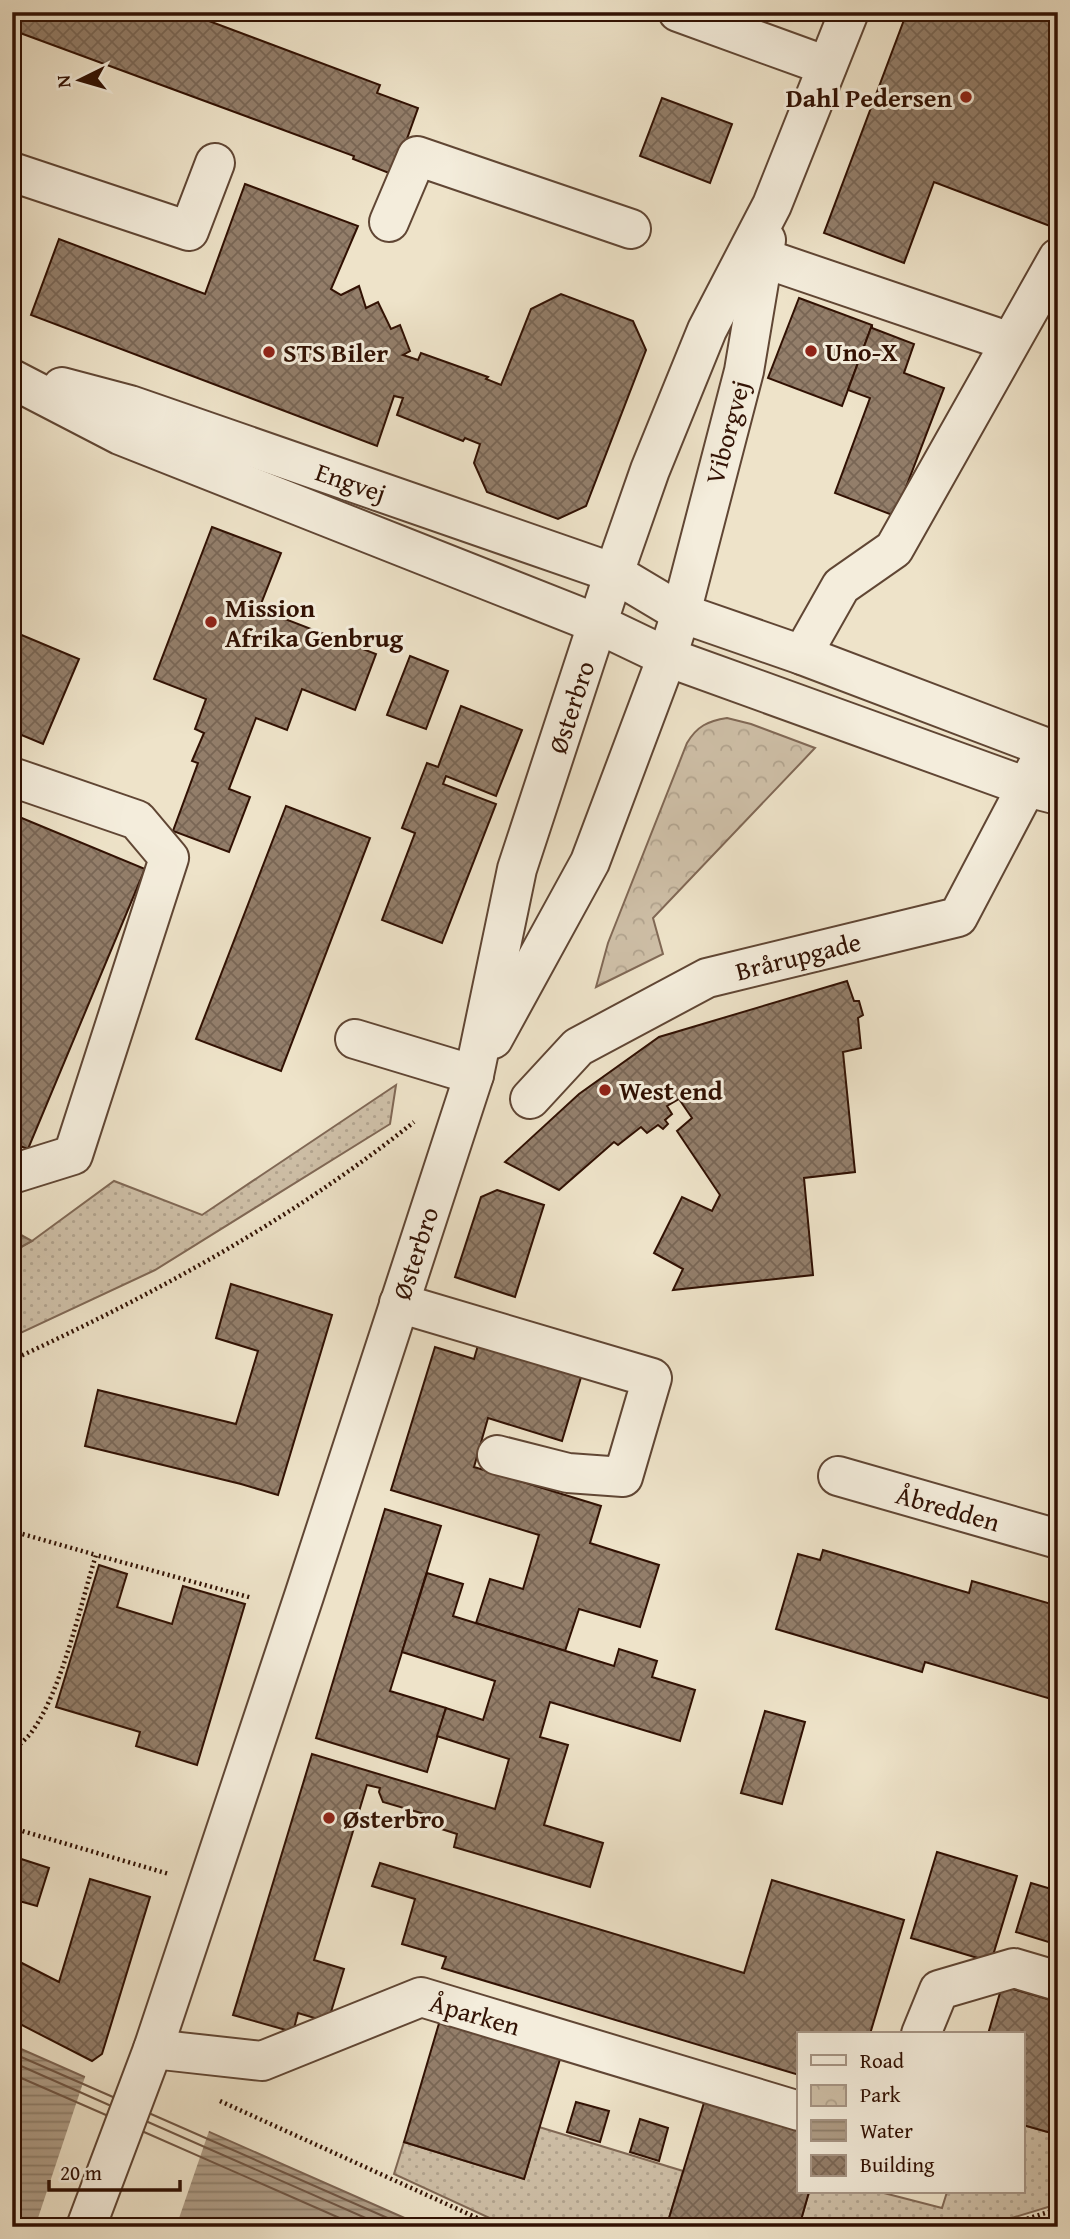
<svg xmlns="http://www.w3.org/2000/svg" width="1070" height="2239" font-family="'Gentium Book Plus',serif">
  <defs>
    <pattern id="grass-dots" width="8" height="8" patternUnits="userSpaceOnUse" patternTransform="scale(1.75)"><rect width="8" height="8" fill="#cebfa7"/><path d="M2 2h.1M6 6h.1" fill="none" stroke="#b1a38e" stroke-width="1.8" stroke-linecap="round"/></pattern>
    <pattern id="park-crowns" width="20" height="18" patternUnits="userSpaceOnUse" patternTransform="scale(1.75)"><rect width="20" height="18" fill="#cebfa7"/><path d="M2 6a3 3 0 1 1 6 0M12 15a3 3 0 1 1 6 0" fill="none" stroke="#b1a38e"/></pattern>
    <pattern id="water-rules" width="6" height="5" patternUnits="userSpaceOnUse" patternTransform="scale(1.75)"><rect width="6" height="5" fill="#ae9c86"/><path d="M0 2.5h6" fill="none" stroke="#8e7e6b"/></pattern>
    <pattern id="building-cross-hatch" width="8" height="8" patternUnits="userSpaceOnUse" patternTransform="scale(1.75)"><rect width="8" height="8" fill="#937e6a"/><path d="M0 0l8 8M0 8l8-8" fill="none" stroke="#796655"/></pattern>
  </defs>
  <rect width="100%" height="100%" fill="#eee3c9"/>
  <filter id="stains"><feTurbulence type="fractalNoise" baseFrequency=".00286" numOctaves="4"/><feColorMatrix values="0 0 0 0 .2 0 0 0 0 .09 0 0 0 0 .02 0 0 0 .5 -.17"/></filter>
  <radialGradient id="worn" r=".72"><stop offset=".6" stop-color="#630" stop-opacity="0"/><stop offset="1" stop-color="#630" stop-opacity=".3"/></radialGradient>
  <g fill="url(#grass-dots)" stroke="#806855" stroke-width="2">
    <path d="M396,1085L390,1124L155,1270L12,1337V1252L32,1241L114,1181L202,1215Z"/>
    <path d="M1023,2125L1058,2135V2204L982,2227H799L809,2192H880L942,2208L947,2192H1023Z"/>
    <path d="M539,2127L683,2171L669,2218L697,2227H509L394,2174L404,2142L524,2179Z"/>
  </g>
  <path fill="url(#park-crowns)" stroke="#806855" stroke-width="2" d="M727,718L751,724L815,748L653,918L663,954L596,987L608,943L687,743C697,726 708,721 727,718Z"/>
  <g fill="url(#water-rules)" stroke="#7c6452" stroke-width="2">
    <path d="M12,1230L32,1241L12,1252Z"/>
    <path d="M12,2045L425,2227H12Z"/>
  </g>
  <path fill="#eee3c9" d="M86,2074L210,2128L176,2227H35Z"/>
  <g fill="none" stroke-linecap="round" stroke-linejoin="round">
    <g stroke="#705644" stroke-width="2">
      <path d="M12,2053L113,2097"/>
      <path d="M12,2062L109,2105"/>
      <path d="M12,2074L106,2115"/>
      <path d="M151,2114L408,2227"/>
      <path d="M148,2122L386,2227"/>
      <path d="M144,2132L360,2227"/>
    </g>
  </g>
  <g fill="url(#building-cross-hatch)" stroke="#311103" stroke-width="2">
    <path d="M12,12H185L380,85L377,93L418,108L394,175L353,159L354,156L12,30Z"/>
    <path d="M907,12H1058V229L934,182L904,263L824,233Z"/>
    <path d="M662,98L732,124L710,183L640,156Z"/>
    <path d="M245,184L358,226L331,289L341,295L359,286L366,308L378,302L391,329L400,325L410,351L403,355L418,360L421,353L488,377L486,379L501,385L531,309L561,294L633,321L646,350L586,506L558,519L487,492L474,463L480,444L465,438L463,441L397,415L403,398L394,396L377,446L31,315L59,239L205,294Z"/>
    <path d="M799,298L872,325L842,406L768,378Z"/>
    <path d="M872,325V328L914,344L904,373L944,388L895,516L835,493L870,398L848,390Z"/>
    <path d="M212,527L281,553L259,609L376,654L355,710L302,689L287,730L256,718L229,789L250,797L229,852L173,831L198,763L192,761L204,733L195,729L206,699L154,679Z"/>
    <path d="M12,631L79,659L43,744L12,731Z"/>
    <path d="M410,656L448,671L426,729L387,715Z"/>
    <path d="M461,706L522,730L496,796L446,776L443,784L496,804L442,943L382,920L415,833L402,828L427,763L438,767Z"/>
    <path d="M286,806L370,838L281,1071L196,1039Z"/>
    <path d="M12,814L145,869L28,1149L12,1143Z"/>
    <path d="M847,981L854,1001H859L863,1015L858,1018L861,1048L843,1052L855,1172L804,1178L813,1275L673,1290L683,1269L654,1253L682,1197L712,1211L720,1195L677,1131L692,1118L679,1099L667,1106L672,1114L665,1120L668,1124L663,1129L658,1125L647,1133L641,1127L618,1145L614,1142L559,1190L505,1162L579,1094L659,1037Z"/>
    <path d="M497,1190L544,1205L515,1297L455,1277L481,1197Z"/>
    <path d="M231,1284L332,1315L278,1495L241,1484L85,1446L98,1390L236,1424L258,1351L216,1338Z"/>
    <path d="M479,1342L582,1374L562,1441L488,1418L474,1467L601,1506L590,1543L659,1565L640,1627L579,1609L565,1651L476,1623L490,1579L523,1589L539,1535L391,1490L435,1347L474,1359Z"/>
    <path d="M385,1509L441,1526L390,1691L446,1708L427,1772L316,1738Z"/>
    <path d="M823,1550L969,1593L972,1581L1058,1606V1701L925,1662L922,1672L776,1629L798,1554L820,1560Z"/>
    <path d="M99,1565L127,1574L117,1607L172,1624L183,1586L245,1604L197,1765L136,1746L140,1732L56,1707Z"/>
    <path d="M427,1573L463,1584L453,1616L614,1666L619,1649L657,1661L652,1677L695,1690L680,1741L550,1702L540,1737L568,1745L544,1825L603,1843L590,1887L454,1847L457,1834L426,1824L428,1815L383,1802L379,1792L380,1788L367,1785L314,1960L344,1969L328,2022L298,2013L293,2032L233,2015L312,1754L495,1809L509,1759L437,1736L446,1708L483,1720L495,1681L402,1652Z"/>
    <path d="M765,1711L805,1722L782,1804L741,1793Z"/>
    <path d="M937,1852L1017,1876L991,1962L911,1938Z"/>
    <path d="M12,1856L49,1868L37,1906L12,1899Z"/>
    <path d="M380,1863L744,1973L772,1880L904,1920L870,2034H799V2075L442,1968L446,1957L402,1944L415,1899L372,1886Z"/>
    <path d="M90,1879L150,1897L102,2054L92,2061L12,2020V1958L59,1982Z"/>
    <path d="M1031,1883L1058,1891V1945L1016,1932Z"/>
    <path d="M1002,1986L1058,2002V2135L1023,2125V2034H988Z"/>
    <path d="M440,2020L561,2056L524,2179L404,2142Z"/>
    <path d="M706,2096L799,2124V2192H809L799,2227H697L669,2218Z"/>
    <path d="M576,2102L609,2111L600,2142L567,2132Z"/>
    <path d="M640,2119L668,2128L659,2161L630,2152Z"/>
  </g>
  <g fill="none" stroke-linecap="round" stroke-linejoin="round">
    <defs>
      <g id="minor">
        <path d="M678,12L827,66"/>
        <path d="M12,172L189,231L215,163"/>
        <path d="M389,222L417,156L631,229"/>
        <path d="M763,258L1010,342"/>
        <path d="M12,379L120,435L598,624L667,657L1027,787L1058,795"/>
        <path d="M62,387L130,405L614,573L681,613L802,655L1058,752"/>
        <path d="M802,655L841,586L894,549L1058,258"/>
        <path d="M12,777L137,820L169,858L73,1155L12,1174"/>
        <path d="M355,1039L474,1075"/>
        <path d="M493,1039L590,862L667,657L681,613L744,371L766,240"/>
        <path d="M530,1099L578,1047L707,978L958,917L1038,765"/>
        <path d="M399,1303L652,1378L623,1477L568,1473L497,1455"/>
        <path d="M838,1476L1058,1539"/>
        <path d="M921,2034L939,1990L1014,1968L1058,1981"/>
        <path d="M153,2049L262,2061L421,1997L799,2111"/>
        <path d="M86,2227L153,2049L304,1596L474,1075L517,869L614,573L650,470L707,330L772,205L849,12"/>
      </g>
    </defs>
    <use href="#minor" stroke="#604634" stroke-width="42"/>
    <g stroke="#311103" stroke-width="4.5" stroke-dasharray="2 3.5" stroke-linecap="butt">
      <path d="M12,1360C155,1294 291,1220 414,1122"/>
      <path d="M12,1531L96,1555"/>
      <path d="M12,1752C18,1746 25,1740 31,1733C62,1691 80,1606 96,1555L252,1598"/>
      <path d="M12,1828L169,1874"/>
      <path d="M220,2101L497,2227"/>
      <path d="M1001,2227L1058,2209"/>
    </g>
    <use href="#minor" stroke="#f4eddc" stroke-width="38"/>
  </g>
  <g fill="#8f2418" stroke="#f4eddc" stroke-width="2.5">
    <circle cx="966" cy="97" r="7"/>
    <circle cx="811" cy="351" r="7"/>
    <circle cx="269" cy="352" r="7"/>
    <circle cx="211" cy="622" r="7"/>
    <circle cx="605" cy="1090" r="7"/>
    <circle cx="329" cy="1818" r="7"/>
  </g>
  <g text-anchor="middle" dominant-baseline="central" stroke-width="6" stroke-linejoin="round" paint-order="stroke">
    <g font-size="26" font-weight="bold" fill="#311103" stroke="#f4eddc" text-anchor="start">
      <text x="952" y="97" text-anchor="end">Dahl Pedersen</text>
      <text x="825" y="351">Uno-X</text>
      <text x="283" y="352">STS Biler</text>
      <text x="225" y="607">Mission<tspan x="225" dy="30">Afrika Genbrug</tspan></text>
      <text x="619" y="1090">West end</text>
      <text x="343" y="1818">Østerbro</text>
    </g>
    <g font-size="26" fill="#311103" stroke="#f4eddc">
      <text transform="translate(727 432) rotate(-75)">Viborgvej</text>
      <text transform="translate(351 482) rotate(19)">Engvej</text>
      <text transform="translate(571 707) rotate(-72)">Østerbro</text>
      <text transform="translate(798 956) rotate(-14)">Brårupgade</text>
      <text transform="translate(415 1253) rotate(-72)">Østerbro</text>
      <text transform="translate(948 1508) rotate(16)">Åbredden</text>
      <text transform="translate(475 2014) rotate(16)">Åparken</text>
    </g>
  </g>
  <rect width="1070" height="2239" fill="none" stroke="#eee3c9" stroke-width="42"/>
  <rect x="14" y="14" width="1042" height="2211" fill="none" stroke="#311103" stroke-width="3.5"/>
  <rect x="21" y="21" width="1028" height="2197" fill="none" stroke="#311103" stroke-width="2"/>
  <rect x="797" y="2032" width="228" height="161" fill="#f4eddc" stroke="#a69585" stroke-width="2"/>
  <rect x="811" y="2055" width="35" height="10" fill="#f4eddc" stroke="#a69585" stroke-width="2"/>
  <text x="860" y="2068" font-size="21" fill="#311103">Road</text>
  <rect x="811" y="2085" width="35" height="21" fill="url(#park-crowns)" stroke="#a69585" stroke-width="2"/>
  <text x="860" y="2102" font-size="21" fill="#311103">Park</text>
  <rect x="811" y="2120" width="35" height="21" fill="url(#water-rules)" stroke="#a69585" stroke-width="2"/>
  <text x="860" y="2138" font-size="21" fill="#311103">Water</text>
  <rect x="811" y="2155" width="35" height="21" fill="url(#building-cross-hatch)" stroke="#a69585" stroke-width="2"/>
  <text x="860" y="2172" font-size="21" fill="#311103">Building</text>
  <g transform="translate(80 80) rotate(265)" stroke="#f4eddc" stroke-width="5" paint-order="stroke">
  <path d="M0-5L12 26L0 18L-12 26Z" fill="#311103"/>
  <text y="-10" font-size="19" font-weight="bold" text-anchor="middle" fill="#311103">N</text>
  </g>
  <path d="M49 2180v10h131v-10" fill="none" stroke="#311103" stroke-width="3.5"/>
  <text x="60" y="2180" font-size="21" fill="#311103" stroke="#f4eddc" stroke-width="5" paint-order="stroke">20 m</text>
  <rect width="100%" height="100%" filter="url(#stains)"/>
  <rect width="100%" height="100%" fill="url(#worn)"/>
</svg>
